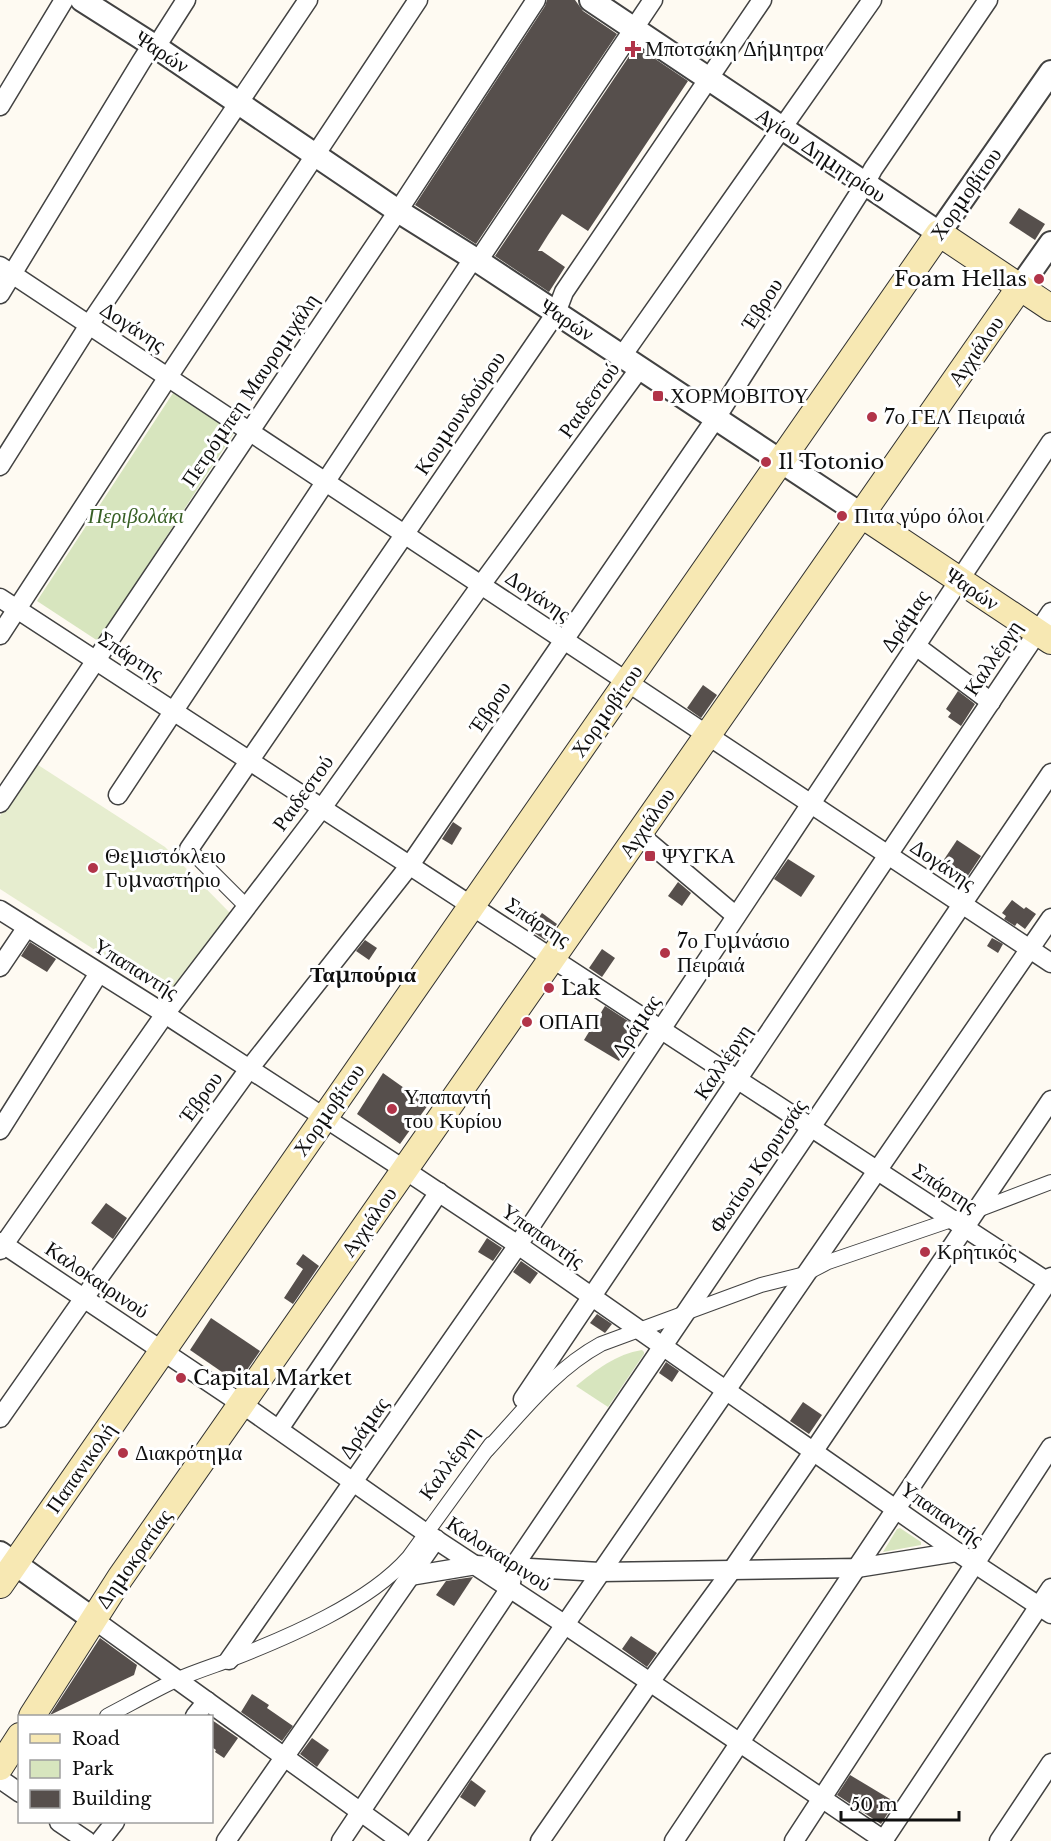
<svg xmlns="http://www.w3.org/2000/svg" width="1051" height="1841" font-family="'Libre Baskerville',serif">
  <rect width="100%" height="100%" fill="#fefaf2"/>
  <g fill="#d7e5be">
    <path d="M175,390L236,430L98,641L37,601Z"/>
    <path d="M642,1350L644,1352V1354L608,1407L576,1386C596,1370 616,1354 642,1350Z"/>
    <path d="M900,1528L921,1542V1545L883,1552L897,1529Z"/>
  </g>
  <path fill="#e6edcf" d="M35,763L165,847L230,913L168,997L0,889V816Z"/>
  <g fill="#564f4c">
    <path d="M547,0H575L583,11L617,34L476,244L415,205L545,6Z"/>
    <path d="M636,46L688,81L588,231L562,214L548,235L538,251H542L565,267L549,292L495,256Z"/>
    <path d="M1019,208L1045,224L1035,240L1009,223Z"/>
    <path d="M703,685L717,695L701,718L687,708Z"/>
    <path d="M958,691L975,704L961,726L948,717L951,713L946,709Z"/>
    <path d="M453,822L462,828L452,845L442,839Z"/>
    <path d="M957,840L981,856L961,886L937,870Z"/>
    <path d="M788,859L815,876L801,897L774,879Z"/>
    <path d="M678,882L691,893L682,906L668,896Z"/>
    <path d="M1012,900L1024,909L1026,907L1036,914L1025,929L1017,923L1015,926L1004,919L1006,916L1002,913Z"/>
    <path d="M542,913L557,924L545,940L530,930Z"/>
    <path d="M992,938L1003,944L998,953L987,946Z"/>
    <path d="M365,940L377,948L369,960L356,951Z"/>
    <path d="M30,942L56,959L47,972L21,956Z"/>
    <path d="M602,949L615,958L602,977L589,968Z"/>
    <path d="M605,1006L639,1028L619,1061L584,1040Z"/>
    <path d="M383,1073L428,1105L400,1144L357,1114Z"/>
    <path d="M106,1203L127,1218L113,1239L91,1223Z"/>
    <path d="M487,1238L502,1248L493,1261L478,1252Z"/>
    <path d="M303,1254L319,1266L293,1304L284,1298L303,1269L296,1264Z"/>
    <path d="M521,1261L538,1273L530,1284L513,1272Z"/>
    <path d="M597,1314L612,1324L605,1333L590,1323Z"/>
    <path d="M211,1318L260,1351L238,1383L190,1350Z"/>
    <path d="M666,1362L679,1371L672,1382L659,1373Z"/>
    <path d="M803,1402L822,1415L809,1434L790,1421Z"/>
    <path d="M473,1577L454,1606L436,1595L446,1581Z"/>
    <path d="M631,1636L657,1653L647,1667L622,1649Z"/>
    <path d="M100,1638L137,1665L134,1675L50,1715Z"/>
    <path d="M252,1694L269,1705L267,1708L293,1726L282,1741L241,1712Z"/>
    <path d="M212,1720L238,1738L224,1758L215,1752L216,1750L212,1747Z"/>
    <path d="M312,1738L329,1750L317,1767L300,1754Z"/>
    <path d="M850,1775L895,1802L881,1824L837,1795Z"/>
    <path d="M471,1780L486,1791L475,1807L460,1797Z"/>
  </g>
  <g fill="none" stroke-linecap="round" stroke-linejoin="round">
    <defs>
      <g id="pedestrian">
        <path d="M189,849L246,906"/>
        <path d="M975,1211L1051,1182"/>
        <path d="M487,1450C522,1412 555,1369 601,1344L761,1285L805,1274L828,1262L957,1218"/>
        <path d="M107,1716C130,1704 153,1691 176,1680C194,1672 213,1666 232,1659C288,1637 369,1603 409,1557L491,1444"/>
      </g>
      <g id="minor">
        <path d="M0,106L64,0"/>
        <path d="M478,261L653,0"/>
        <path d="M0,266L1051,963"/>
        <path d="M0,294L141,62L148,51L156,47L186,0"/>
        <path d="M622,356L872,0"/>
        <path d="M0,466L89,325L308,0"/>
        <path d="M0,598L1051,1284"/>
        <path d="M0,635L168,377L418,0"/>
        <path d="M916,646L991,702"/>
        <path d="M118,795L473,259"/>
        <path d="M0,803L398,211L536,0"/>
        <path d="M639,834L736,916"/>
        <path d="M189,849L556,313L564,292L762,0"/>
        <path d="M0,910L165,1014L405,1170L518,1245L957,1552L1051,1614"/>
        <path d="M0,967L27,927"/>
        <path d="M0,1130L99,973"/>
        <path d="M0,1242L252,1411L426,1533L564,1624L885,1841"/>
        <path d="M0,1250L165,1014L322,808L481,585L640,368"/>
        <path d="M523,1399L1051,612"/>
        <path d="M0,1418L84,1298L249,1069L410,865L716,418L865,184L873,169L988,0"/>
        <path d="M279,1429L439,1192"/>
        <path d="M410,1576L476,1565L600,1572L857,1568L957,1552"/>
        <path d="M93,1619L401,1841"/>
        <path d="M229,1660L518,1245L1051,442"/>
        <path d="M195,1716L207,1701"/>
        <path d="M0,1779L20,1793"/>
        <path d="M59,1822L87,1841"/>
        <path d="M100,1841L115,1822"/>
        <path d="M226,1841L436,1539"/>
        <path d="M341,1841L510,1588L514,1566L1051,773"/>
        <path d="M416,1841L1051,918"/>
        <path d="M540,1841L650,1682L732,1570L813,1452L1051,1100"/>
        <path d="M674,1841L1051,1277"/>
        <path d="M794,1841L1051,1447"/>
        <path d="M883,1841L1051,1588"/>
        <path d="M999,1841L1051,1763"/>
      </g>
      <g id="tertiary">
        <path d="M82,0L156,47L398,211L478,261L862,515"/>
        <path d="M591,0L939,233L1051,72"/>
        <path d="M1020,287L1051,243"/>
        <path d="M0,1553L93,1619"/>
      </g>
      <g id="secondary">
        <path d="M862,515L1051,641"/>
        <path d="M0,1585L939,233L1051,308"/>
        <path d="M32,1716L120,1578L1020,287"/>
        <path d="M0,1767L20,1736"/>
      </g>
    </defs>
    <use href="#pedestrian" stroke="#424242" stroke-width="16"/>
    <use href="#minor" stroke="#424242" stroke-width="21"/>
    <use href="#tertiary" stroke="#424242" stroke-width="26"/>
    <use href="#secondary" stroke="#313131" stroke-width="28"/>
    <use href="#pedestrian" stroke="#fff" stroke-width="14"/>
    <use href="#minor" stroke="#fff" stroke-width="18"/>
    <use href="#tertiary" stroke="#fff" stroke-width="22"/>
    <use href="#secondary" stroke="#f7e8b3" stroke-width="26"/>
  </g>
  <g fill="#b13449" stroke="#fff" stroke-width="2">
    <path d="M630 40h6v6h6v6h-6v6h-6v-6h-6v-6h6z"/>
    <circle cx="1039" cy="279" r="6"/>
    <rect x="652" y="390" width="12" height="12" rx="3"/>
    <circle cx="872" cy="417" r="6"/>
    <circle cx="766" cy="462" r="6"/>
    <circle cx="842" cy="516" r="6"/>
    <rect x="644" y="850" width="12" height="12" rx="3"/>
    <circle cx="93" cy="868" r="6"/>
    <circle cx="665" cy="953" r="6"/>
    <circle cx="549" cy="988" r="6"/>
    <circle cx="527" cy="1022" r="6"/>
    <circle cx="392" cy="1109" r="6"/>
    <circle cx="925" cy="1252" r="6"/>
    <circle cx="181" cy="1378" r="6"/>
    <circle cx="123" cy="1453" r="6"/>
  </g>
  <g text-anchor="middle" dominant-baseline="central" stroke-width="6" stroke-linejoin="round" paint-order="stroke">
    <g font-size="21" fill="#0f0f0f" stroke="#fff" text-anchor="start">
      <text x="645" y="49">Μποτσάκη Δήμητρα</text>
      <text x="1027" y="279" text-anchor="end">Foam Hellas</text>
      <text x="670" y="396">ΧΟΡΜΟΒΙΤΟΥ</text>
      <text x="884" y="417">7ο ΓΕΛ Πειραιά</text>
      <text x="778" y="462">Il Totonio</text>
      <text x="854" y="516">Πιτα γύρο όλοι</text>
      <text x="105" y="856">Θεμιστόκλειο<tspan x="105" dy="24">Γυμναστήριο</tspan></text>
      <text x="662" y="856">ΨΥΓΚΑ</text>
      <text x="677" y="941">7ο Γυμνάσιο<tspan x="677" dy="24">Πειραιά</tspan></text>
      <text x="561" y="988">Lak</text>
      <text x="539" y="1022">ΟΠΑΠ</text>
      <text x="404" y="1097">Υπαπαντή<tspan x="404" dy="24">του Κυρίου</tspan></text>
      <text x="937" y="1252">Κρητικός</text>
      <text x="193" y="1378">Capital Market</text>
      <text x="135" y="1453">Διακρότημα</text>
    </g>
    <g font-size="21" fill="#0f0f0f" stroke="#fff">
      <text transform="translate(162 52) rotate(33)">Ψαρών</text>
      <text transform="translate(821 155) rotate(34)">Αγίου Δημητρίου</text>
      <text transform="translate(966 194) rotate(-55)">Χορμοβίτου</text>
      <text transform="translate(762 304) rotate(-57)">Έβρου</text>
      <text transform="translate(567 320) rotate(33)">Ψαρών</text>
      <text transform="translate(133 327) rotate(33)">Δογάνης</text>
      <text transform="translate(976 351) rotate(-55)">Αγχιάλου</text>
      <text transform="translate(250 390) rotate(-56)">Πετρόμπεη Μαυρομιχάλη</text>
      <text transform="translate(589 400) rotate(-54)">Ραιδεστού</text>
      <text transform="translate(460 413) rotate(-56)">Κουμουνδούρου</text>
      <text transform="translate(972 589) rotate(34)">Ψαρών</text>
      <text transform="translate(538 596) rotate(34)">Δογάνης</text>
      <text transform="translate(905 621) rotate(-56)">Δράμας</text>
      <text transform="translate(131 656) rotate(33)">Σπάρτης</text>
      <text transform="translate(993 658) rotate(-56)">Καλλέργη</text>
      <text transform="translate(490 707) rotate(-56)">Έβρου</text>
      <text transform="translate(607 711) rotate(-55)">Χορμοβίτου</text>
      <text transform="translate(303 793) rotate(-54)">Ραιδεστού</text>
      <text transform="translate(647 823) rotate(-55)">Αγχιάλου</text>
      <text transform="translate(943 865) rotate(34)">Δογάνης</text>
      <text transform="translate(538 922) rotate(33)">Σπάρτης</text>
      <text transform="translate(136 969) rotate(32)">Υπαπαντής</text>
      <text transform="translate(636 1026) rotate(-56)">Δράμας</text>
      <text transform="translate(723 1062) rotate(-56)">Καλλέργη</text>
      <text transform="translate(201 1097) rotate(-54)">Έβρου</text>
      <text transform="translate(329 1110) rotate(-55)">Χορμοβίτου</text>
      <text transform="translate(758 1166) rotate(-56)">Φωτίου Κορυτσάς</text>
      <text transform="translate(945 1188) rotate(33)">Σπάρτης</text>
      <text transform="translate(369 1222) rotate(-55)">Αγχιάλου</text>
      <text transform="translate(543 1236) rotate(35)">Υπαπαντής</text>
      <text transform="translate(97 1280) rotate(34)">Καλοκαιρινού</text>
      <text transform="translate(364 1428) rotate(-55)">Δράμας</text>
      <text transform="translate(449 1463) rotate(-54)">Καλλέργη</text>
      <text transform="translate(81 1468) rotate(-55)">Παπανικολή</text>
      <text transform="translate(942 1514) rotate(35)">Υπαπαντής</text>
      <text transform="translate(499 1554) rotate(33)">Καλοκαιρινού</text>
      <text transform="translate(134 1559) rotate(-55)">Δημοκρατίας</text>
    </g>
    <g font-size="21" font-style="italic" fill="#386025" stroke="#fff">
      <text x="136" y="516">Περιβολάκι</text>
    </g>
    <g font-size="22" font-weight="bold" fill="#0f0f0f" stroke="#fff">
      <text x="363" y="974">Ταμπούρια</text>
    </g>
  </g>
  <rect x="18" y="1715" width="195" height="108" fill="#ffffff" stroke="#9f9f9f" stroke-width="1.5"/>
  <rect x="30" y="1734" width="30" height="9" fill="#f7e8b3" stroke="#9f9f9f" stroke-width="1.5"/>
  <text x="72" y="1745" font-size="18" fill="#0f0f0f">Road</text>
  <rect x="30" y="1760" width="30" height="18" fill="#d7e5be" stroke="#9f9f9f" stroke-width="1.5"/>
  <text x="72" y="1775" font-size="18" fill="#0f0f0f">Park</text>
  <rect x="30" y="1790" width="30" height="18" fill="#564f4c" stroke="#9f9f9f" stroke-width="1.5"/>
  <text x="72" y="1805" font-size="18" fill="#0f0f0f">Building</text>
  <path d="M841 1811v9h118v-9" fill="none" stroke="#0f0f0f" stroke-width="3"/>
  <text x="850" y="1811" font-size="18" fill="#0f0f0f" stroke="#ffffff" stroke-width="4.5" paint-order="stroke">50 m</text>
</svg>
